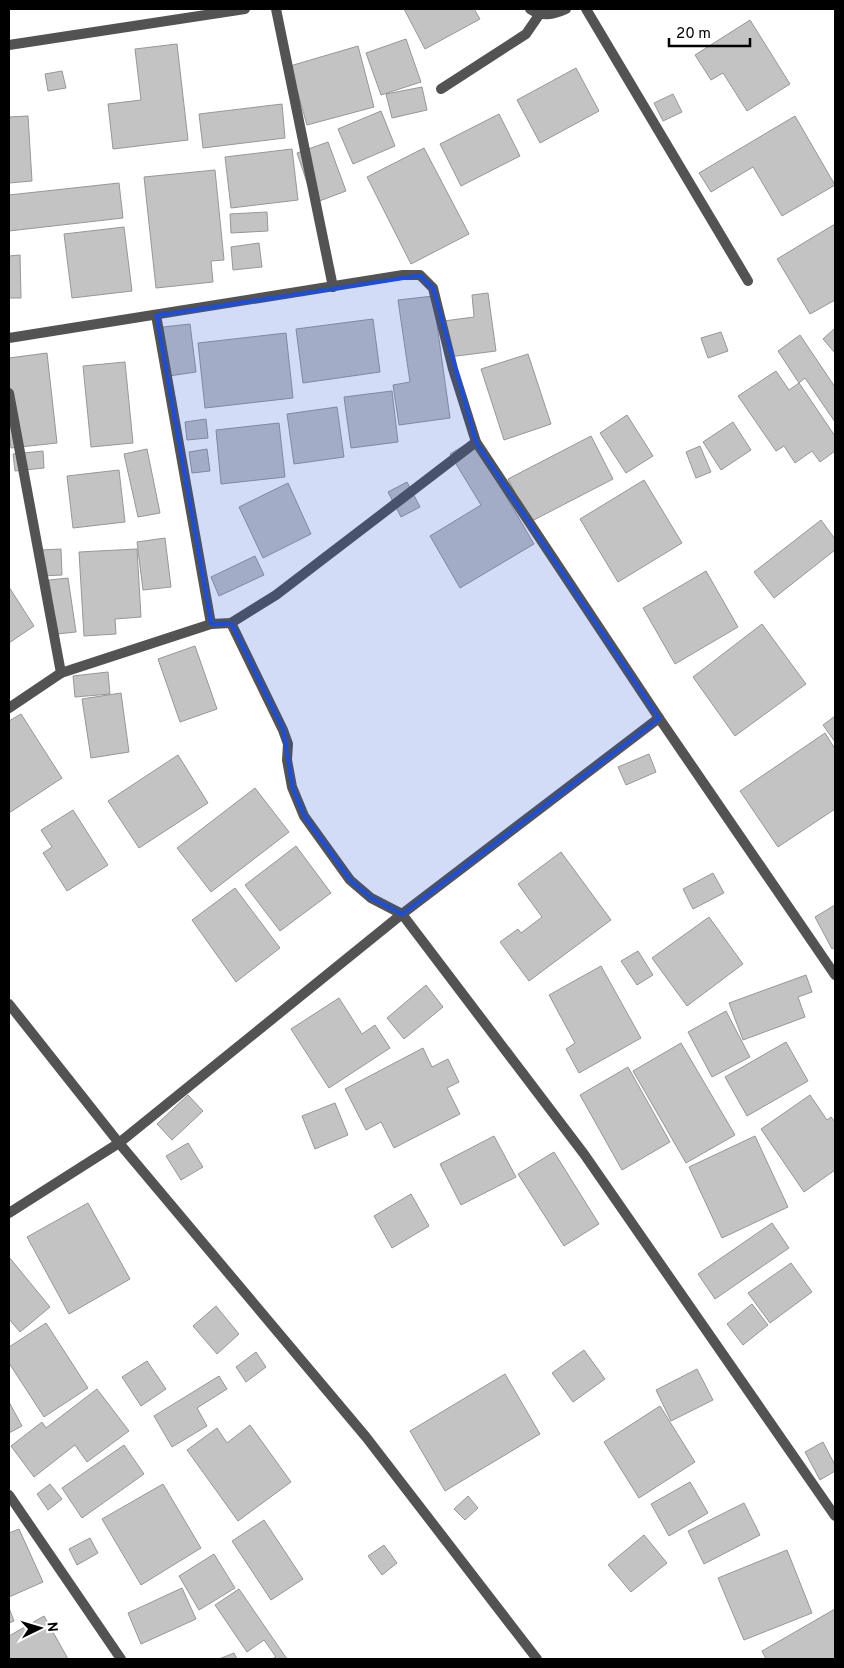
<svg xmlns="http://www.w3.org/2000/svg" width="844" height="1668" font-family="Overpass,sans-serif">
  <rect width="100%" height="100%" fill="#fff"/>
  <g fill="#c3c3c3" stroke="#979797">
    <path d="M404,9H474L480,19L425,49Z"/>
    <path d="M750,20L790,84L747,111L723,73L711,80L695,55Z"/>
    <path d="M406,39L421,82L381,95L366,53Z"/>
    <path d="M177,44L188,140L113,149L108,104L141,100L135,49Z"/>
    <path d="M358,46L374,107L307,125L290,66Z"/>
    <path d="M576,68L599,111L540,143L517,100Z"/>
    <path d="M62,71L66,88L48,91L45,74Z"/>
    <path d="M422,87L427,110L392,118L386,94Z"/>
    <path d="M673,94L682,112L663,121L654,103Z"/>
    <path d="M282,104L285,138L203,148L199,114Z"/>
    <path d="M381,111L395,146L353,164L338,129Z"/>
    <path d="M499,114L520,156L461,186L440,144Z"/>
    <path d="M28,116L32,181L9,183V117Z"/>
    <path d="M795,116L835,185L782,216L753,167L711,192L699,173Z"/>
    <path d="M328,142L346,191L314,203L297,153Z"/>
    <path d="M424,148L469,234L411,264L367,177Z"/>
    <path d="M292,149L298,200L231,208L225,157Z"/>
    <path d="M215,170L224,260L211,261L213,282L156,288L144,177Z"/>
    <path d="M119,183L123,218L9,231V195Z"/>
    <path d="M267,212L268,231L231,233L230,214Z"/>
    <path d="M835,224V300L810,314L777,259Z"/>
    <path d="M124,227L132,291L72,298L64,234Z"/>
    <path d="M259,243L262,267L233,270L231,247Z"/>
    <path d="M20,255L21,298H9V256Z"/>
    <path d="M488,293L496,351L449,357L444,321L474,317L472,295Z"/>
    <path d="M433,296L450,418L399,425L393,385L410,382L398,300Z"/>
    <path d="M373,319L380,372L303,383L296,329Z"/>
    <path d="M190,324L196,372L169,376L163,327Z"/>
    <path d="M835,328V353L823,339Z"/>
    <path d="M721,332L728,351L708,358L701,338Z"/>
    <path d="M286,333L293,398L205,408L198,343Z"/>
    <path d="M800,335L835,387V422L805,378L799,383L778,351Z"/>
    <path d="M47,353L57,443L11,448L9,433V358Z"/>
    <path d="M528,354L551,424L504,440L481,369Z"/>
    <path d="M125,362L133,443L91,447L83,366Z"/>
    <path d="M776,371L789,390L799,383L835,436V451L820,462L812,451L795,463L784,446L776,451L738,396Z"/>
    <path d="M392,391L398,442L351,448L344,397Z"/>
    <path d="M337,407L344,457L294,464L287,414Z"/>
    <path d="M627,415L653,456L626,473L600,433Z"/>
    <path d="M206,419L208,438L187,440L185,422Z"/>
    <path d="M733,422L751,450L721,470L703,442Z"/>
    <path d="M279,423L285,477L221,484L216,430Z"/>
    <path d="M591,436L613,479L530,522L508,479Z"/>
    <path d="M473,440L534,544L460,588L430,536L481,505L450,454Z"/>
    <path d="M700,446L711,472L696,478L686,452Z"/>
    <path d="M147,449L160,513L138,517L124,454Z"/>
    <path d="M207,449L210,471L192,473L189,452Z"/>
    <path d="M43,451L44,468L15,471L13,454Z"/>
    <path d="M119,470L125,522L73,528L67,476Z"/>
    <path d="M644,480L682,543L618,582L580,519Z"/>
    <path d="M407,482L420,507L401,517L388,492Z"/>
    <path d="M288,483L311,534L263,558L239,507Z"/>
    <path d="M821,520L835,539V550L774,598L754,572Z"/>
    <path d="M165,538L171,587L143,590L137,542Z"/>
    <path d="M61,549L62,575L41,576V550Z"/>
    <path d="M137,549L141,617L115,619L116,634L84,636L79,552Z"/>
    <path d="M255,556L264,575L219,596L211,577Z"/>
    <path d="M706,571L738,627L675,664L643,608Z"/>
    <path d="M68,578L76,632L57,634L49,580Z"/>
    <path d="M9,587L34,626L9,643Z"/>
    <path d="M762,624L806,684L735,736L693,677Z"/>
    <path d="M195,646L217,709L180,722L158,659Z"/>
    <path d="M108,672L110,694L75,697L73,676Z"/>
    <path d="M121,693L129,752L91,758L82,699Z"/>
    <path d="M21,714L62,778L9,813V721Z"/>
    <path d="M835,716V742L823,725Z"/>
    <path d="M825,733L835,749V809L778,847L740,791Z"/>
    <path d="M649,754L656,772L626,785L618,767Z"/>
    <path d="M178,755L208,803L139,848L108,801Z"/>
    <path d="M255,788L289,832L211,892L177,848Z"/>
    <path d="M73,810L108,865L67,891L43,853L52,847L41,830Z"/>
    <path d="M296,846L331,893L280,931L245,885Z"/>
    <path d="M561,852L611,920L529,981L500,942L518,929L521,933L542,917L518,884Z"/>
    <path d="M713,873L724,893L693,909L683,889Z"/>
    <path d="M235,888L280,948L236,982L192,920Z"/>
    <path d="M835,905V947L832,949L815,917Z"/>
    <path d="M709,917L743,964L687,1006L652,958Z"/>
    <path d="M638,951L653,975L637,985L621,961Z"/>
    <path d="M601,966L641,1038L579,1073L566,1049L575,1043L549,995Z"/>
    <path d="M806,975L812,992L798,997L805,1017L743,1040L729,1003Z"/>
    <path d="M426,985L443,1007L404,1039L387,1018Z"/>
    <path d="M339,998L362,1034L375,1025L390,1048L329,1088L291,1029Z"/>
    <path d="M726,1011L750,1057L712,1077L688,1032Z"/>
    <path d="M786,1042L808,1081L747,1116L725,1077Z"/>
    <path d="M681,1043L735,1135L686,1163L633,1071Z"/>
    <path d="M423,1048L432,1067L448,1059L459,1082L447,1088L460,1114L394,1148L381,1122L366,1130L345,1089Z"/>
    <path d="M628,1067L670,1142L622,1170L580,1095Z"/>
    <path d="M188,1095L203,1111L172,1140L157,1124Z"/>
    <path d="M810,1095L827,1120L831,1117L835,1122V1170L804,1192L761,1129Z"/>
    <path d="M335,1103L348,1135L315,1149L302,1116Z"/>
    <path d="M494,1136L516,1177L461,1205L440,1164Z"/>
    <path d="M755,1136L788,1207L722,1238L689,1167Z"/>
    <path d="M188,1143L203,1167L181,1180L166,1156Z"/>
    <path d="M554,1152L599,1224L564,1246L518,1174Z"/>
    <path d="M411,1194L429,1226L392,1248L374,1216Z"/>
    <path d="M88,1203L130,1279L69,1314L27,1237Z"/>
    <path d="M772,1223L789,1248L715,1299L698,1274Z"/>
    <path d="M9,1257L50,1307L20,1332L9,1319Z"/>
    <path d="M791,1263L812,1292L770,1323L748,1293Z"/>
    <path d="M752,1304L768,1325L743,1345L727,1324Z"/>
    <path d="M216,1306L239,1334L217,1354L193,1326Z"/>
    <path d="M46,1323L88,1388L44,1417L9,1363V1347Z"/>
    <path d="M584,1350L605,1379L573,1402L552,1373Z"/>
    <path d="M256,1352L266,1367L246,1382L236,1367Z"/>
    <path d="M147,1361L166,1389L141,1406L122,1377Z"/>
    <path d="M697,1369L713,1400L671,1421L656,1390Z"/>
    <path d="M505,1374L540,1434L445,1491L410,1431Z"/>
    <path d="M219,1376L227,1389L197,1408L207,1426L172,1447L154,1416Z"/>
    <path d="M97,1389L129,1431L87,1462L75,1445L34,1477L11,1446L42,1422L46,1428Z"/>
    <path d="M9,1402L22,1426L9,1433Z"/>
    <path d="M660,1406L695,1462L639,1498L604,1442Z"/>
    <path d="M250,1425L291,1482L238,1521L187,1450L217,1428L227,1443Z"/>
    <path d="M823,1442L835,1465V1471L820,1480L805,1452Z"/>
    <path d="M124,1445L144,1474L82,1518L62,1488Z"/>
    <path d="M690,1482L708,1513L669,1536L651,1504Z"/>
    <path d="M50,1484L62,1499L48,1510L37,1494Z"/>
    <path d="M163,1484L201,1548L141,1585L102,1519Z"/>
    <path d="M468,1496L478,1508L465,1520L454,1509Z"/>
    <path d="M744,1503L760,1535L704,1564L688,1531Z"/>
    <path d="M264,1520L303,1579L271,1600L232,1541Z"/>
    <path d="M19,1529L43,1582L9,1597V1533Z"/>
    <path d="M644,1535L667,1563L631,1592L608,1565Z"/>
    <path d="M90,1538L98,1553L77,1565L69,1549Z"/>
    <path d="M384,1545L397,1563L382,1575L368,1556Z"/>
    <path d="M787,1550L812,1613L744,1640L718,1578Z"/>
    <path d="M214,1554L235,1588L199,1610L179,1576Z"/>
    <path d="M182,1588L196,1619L141,1644L128,1613Z"/>
    <path d="M239,1589L287,1659H272L276,1657L264,1640L247,1652L215,1605Z"/>
    <path d="M9,1608L14,1621L9,1623Z"/>
    <path d="M835,1609V1659H766L762,1651Z"/>
    <path d="M44,1616L68,1659H9V1636Z"/>
    <path d="M234,1653L237,1659H219Z"/>
  </g>
  <g fill="none" stroke-linecap="round" stroke-linejoin="round">
    <path stroke="#535353" stroke-width="10" d="M441,89L526,34L539,15"/>
    <g stroke="#535353" stroke-width="10">
      <path d="M276,9L333,287"/>
      <path d="M530,9C542,17 553,15 566,9"/>
      <path d="M586,9L748,281"/>
      <path d="M9,45L245,9"/>
      <path d="M156,315L211,624L231,623L276,595L476,442"/>
      <path d="M9,338L403,275H420L433,288L453,369L476,442L659,718"/>
      <path d="M9,393L61,673L9,708"/>
      <path d="M231,623L283,730L288,744L287,760L292,787L304,816L350,880L371,898L402,914L584,1154L835,1516"/>
      <path d="M61,673L211,624"/>
      <path d="M9,1004L119,1143L366,1437L537,1659"/>
      <path d="M9,1213L119,1143L402,914L659,718L835,975"/>
      <path d="M9,1495L121,1659"/>
    </g>
  </g>
  <path fill="#1d4ed8" fill-opacity="0.2" stroke="#1d4ed8" stroke-width="4" stroke-linejoin="round" d="M420,275L433,288L476,442L659,718L402,914L371,898L350,880L304,816L292,787L283,730L231,623L211,624L156,315Z"/>
  <rect width="844" height="1668" fill="none" stroke="#000000" stroke-width="20"/>
  <g transform="translate(40 1628) rotate(85)" stroke="#ffffff" stroke-width="4" paint-order="stroke">
  <path d="M0-4L9 19L0 12L-9 19Z" fill="#000000"/>
  <text y="-8" font-size="14" font-weight="bold" text-anchor="middle" fill="#000000">N</text>
  </g>
  <path d="M669 38v8h81v-8" fill="none" stroke="#000000" stroke-width="2.5"/>
  <text x="676" y="38" font-size="15" fill="#000000" stroke="#ffffff" stroke-width="4" paint-order="stroke">20 m</text>
</svg>
